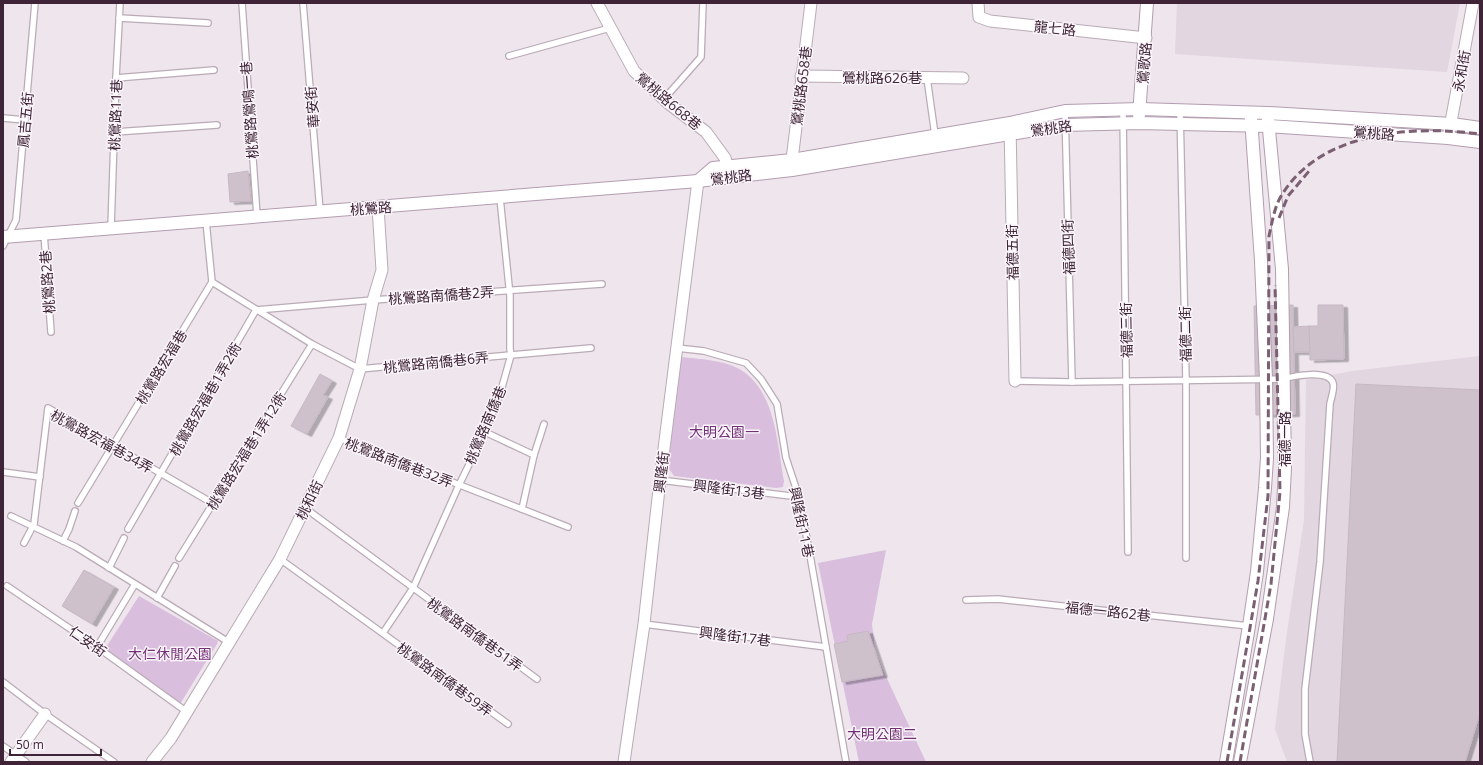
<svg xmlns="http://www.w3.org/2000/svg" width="1483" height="765" font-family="'Open Sans','Noto Sans TC',sans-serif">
  <defs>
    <filter id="shadow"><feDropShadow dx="4.5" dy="2.5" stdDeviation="0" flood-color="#0004"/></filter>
  </defs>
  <rect width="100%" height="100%" fill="#eee5ed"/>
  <g fill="#e2d6e0">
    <path d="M1177,3H1460L1447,72L1175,54Z"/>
    <path d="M1480,356V762H1287L1275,729L1286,639L1304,520L1306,380L1352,371Z"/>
  </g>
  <g fill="#d9bede">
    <path d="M681,357C699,359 725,360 741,370C776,392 777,444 784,481L783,487L776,488L674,476L668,467Z"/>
    <path d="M886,550L872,624L875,650L882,668L926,762H859L818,563Z"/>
    <path d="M139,596L218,641L217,644L180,704L105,649Z"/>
  </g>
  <g fill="#cec1cc" stroke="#c7b7c5" filter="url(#shadow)">
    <path d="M248,171L251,201L230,202L228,174Z"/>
    <path d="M1293,305L1295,414L1256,415L1254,306Z"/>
    <path d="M1318,305H1343L1344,359L1310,360L1309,326H1318Z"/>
    <path d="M1309,326L1310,352H1294L1293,327Z"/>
    <path d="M320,374L332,381L323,395L328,397L307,434L291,426Z"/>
    <path d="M1356,384L1480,390V713L1465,762H1337Z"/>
    <path d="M84,570L114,587L92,624L62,606Z"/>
    <path d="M868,631L883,675L842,682L834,644L848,641L847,635Z"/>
  </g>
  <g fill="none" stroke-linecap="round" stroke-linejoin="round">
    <defs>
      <g id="lane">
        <path d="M242,3L257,216"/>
        <path d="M303,3L320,211"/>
        <path d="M119,18L208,23"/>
        <path d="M509,56L610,28"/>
        <path d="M116,78L214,70"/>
        <path d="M927,78L935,135"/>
        <path d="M664,99L701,57L703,3"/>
        <path d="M1123,109L1128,552"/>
        <path d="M1180,110L1186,380V558"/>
        <path d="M1065,111L1072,382"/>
        <path d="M3,118L25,120"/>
        <path d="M115,132L217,125"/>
        <path d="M111,228L116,78L120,3"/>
        <path d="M44,233L51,332"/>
        <path d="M3,246L16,220L35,3"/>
        <path d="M212,282L312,344L360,369L511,355L591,348"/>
        <path d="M677,348L704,351L746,363L761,379L777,404L786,458L799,497L810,555L846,762"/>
        <path d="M1015,381L1072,382L1283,379C1294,376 1328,369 1333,383C1335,388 1331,398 1330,404L1320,562L1305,689V734L1310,762"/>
        <path d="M485,432L534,455"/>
        <path d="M339,438L568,527"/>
        <path d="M3,472L40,477"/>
        <path d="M660,480L799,497"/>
        <path d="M78,503L212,282L206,221"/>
        <path d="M305,508L537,679"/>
        <path d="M522,509L534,455L544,424"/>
        <path d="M11,516L76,547L230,643"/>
        <path d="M128,529L256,310L373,300L602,284"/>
        <path d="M63,541L69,529L75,511"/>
        <path d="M24,543L34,524L48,408L214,504"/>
        <path d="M179,558L312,344"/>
        <path d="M280,559L508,724"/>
        <path d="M109,568L124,538"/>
        <path d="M7,586L97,647L187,712"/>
        <path d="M157,598L175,566"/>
        <path d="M966,600L998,599L1249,626"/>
        <path d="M644,624L826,647"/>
        <path d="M383,633L413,588L459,485L485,432L500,394L511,355L510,349V296L500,198"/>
        <path d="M97,647L135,584"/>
        <path d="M3,682L45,714L114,762"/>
        <path d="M3,746L26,762"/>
      </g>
      <g id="street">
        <path d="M597,3L634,71L668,103L706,132L725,158L730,174"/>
        <path d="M978,3L979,17L990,21L1146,38"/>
        <path d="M801,76L963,78"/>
        <path d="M1010,125L1015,381"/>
        <path d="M1448,138L1473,3"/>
        <path d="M792,169V160L811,3"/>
        <path d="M11,762L45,714"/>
        <path d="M152,762L171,738L280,559L339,438L360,369L373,300L382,270L378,207"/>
        <path d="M624,762L644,624L660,480L698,181"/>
      </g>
      <g id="secondary">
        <path d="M1139,115L1147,3"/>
        <path d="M698,181L713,168L792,160L1010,123L1065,111L1140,109L1268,113L1452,124L1480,128"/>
        <path d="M3,237L698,181L792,170L1065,125L1139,123L1268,126L1448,138L1480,142"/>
        <path d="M1226,762L1249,626L1257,572L1265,488L1267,458L1266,379L1261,261L1251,118"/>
        <path d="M1240,762L1267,619L1283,507L1285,468L1282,269L1268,119"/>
      </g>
    </defs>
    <use href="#lane" stroke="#baabb6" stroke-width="8"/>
    <use href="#street" stroke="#baabb6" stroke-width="13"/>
    <use href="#secondary" stroke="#b39daf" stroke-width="14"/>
    <use href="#lane" stroke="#fff" stroke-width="5.5"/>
    <use href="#street" stroke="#fff" stroke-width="11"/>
    <use href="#secondary" stroke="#fff" stroke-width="12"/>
    <g stroke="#7b5f72" stroke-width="3" stroke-dasharray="8 4" stroke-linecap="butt">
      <path d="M1279,218L1288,196L1310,170"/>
      <path d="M1227,762L1258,581L1268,496L1269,236C1272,223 1274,209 1280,198C1318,131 1412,125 1480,134"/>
      <path d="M1240,762L1271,584L1280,492L1275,285"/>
    </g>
  </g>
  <g text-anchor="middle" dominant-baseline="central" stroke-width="3" stroke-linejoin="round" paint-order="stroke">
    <g font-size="14" fill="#3f2437" stroke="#faf5fa">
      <text transform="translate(1055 28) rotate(6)">龍七路</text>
      <text transform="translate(1144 63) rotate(-85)">鶯歌路</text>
      <text transform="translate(1461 71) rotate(-80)">永和街</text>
      <text x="882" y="77">鶯桃路626巷</text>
      <text transform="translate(801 86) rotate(-83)">鶯桃路658巷</text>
      <text transform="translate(669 101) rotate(40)">鶯桃路668巷</text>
      <text transform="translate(312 107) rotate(-95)">華安街</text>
      <text transform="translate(249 110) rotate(-94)">桃鶯路鶯鳴一巷</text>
      <text transform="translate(115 115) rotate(-88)">桃鶯路11巷</text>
      <text transform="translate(25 120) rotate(-85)">鳳吉五街</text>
      <text transform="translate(1051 128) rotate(-8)">鶯桃路</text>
      <text transform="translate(1374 133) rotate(4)">鶯桃路</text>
      <text transform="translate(731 177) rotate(-7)">鶯桃路</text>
      <text transform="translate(371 208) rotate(-4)">桃鶯路</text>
      <text transform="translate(1068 247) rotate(-92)">福德四街</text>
      <text transform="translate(1012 252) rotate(-91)">福德五街</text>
      <text transform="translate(47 282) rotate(-94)">桃鶯路2巷</text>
      <text transform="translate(441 295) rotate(-4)">桃鶯路南僑巷2弄</text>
      <text transform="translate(1126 330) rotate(-91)">福德三街</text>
      <text transform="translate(1185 334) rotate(-91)">福德二街</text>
      <text transform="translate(436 362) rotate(-6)">桃鶯路南僑巷6弄</text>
      <text transform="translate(161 367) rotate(-59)">桃鶯路宏福巷</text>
      <text transform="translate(205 399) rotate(-60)">桃鶯路宏福巷1弄2衖</text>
      <text transform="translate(485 425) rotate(-67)">桃鶯路南僑巷</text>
      <text transform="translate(1284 439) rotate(-90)">福德一路</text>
      <text transform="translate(102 441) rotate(29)">桃鶯路宏福巷34弄</text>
      <text transform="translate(246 451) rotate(-58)">桃鶯路宏福巷1弄12衖</text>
      <text transform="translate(399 462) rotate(21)">桃鶯路南僑巷32弄</text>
      <text transform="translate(661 472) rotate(-83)">興隆街</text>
      <text transform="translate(729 489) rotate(7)">興隆街13巷</text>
      <text transform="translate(309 500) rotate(-64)">桃和街</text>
      <text transform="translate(802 522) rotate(78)">興隆街11巷</text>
      <text transform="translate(1108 611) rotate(6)">福德一路62巷</text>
      <text transform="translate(475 634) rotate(36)">桃鶯路南僑巷51弄</text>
      <text transform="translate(735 636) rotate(7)">興隆街17巷</text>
      <text transform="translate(88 641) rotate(35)">仁安街</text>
      <text transform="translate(445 679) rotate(36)">桃鶯路南僑巷59弄</text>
    </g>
    <g font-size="14" fill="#732f76" stroke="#faf5fa">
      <text x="724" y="431">大明公園一</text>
      <text x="170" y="653">大仁休閒公園</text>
      <text x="882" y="733">大明公園二</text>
    </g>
  </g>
  <rect width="1483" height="765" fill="none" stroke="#3f2437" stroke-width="8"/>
  <path d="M10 749v6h91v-6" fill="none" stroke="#3f2437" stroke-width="2"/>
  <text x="16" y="749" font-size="12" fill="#3f2437" stroke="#faf5fa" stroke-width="3" paint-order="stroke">50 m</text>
</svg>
